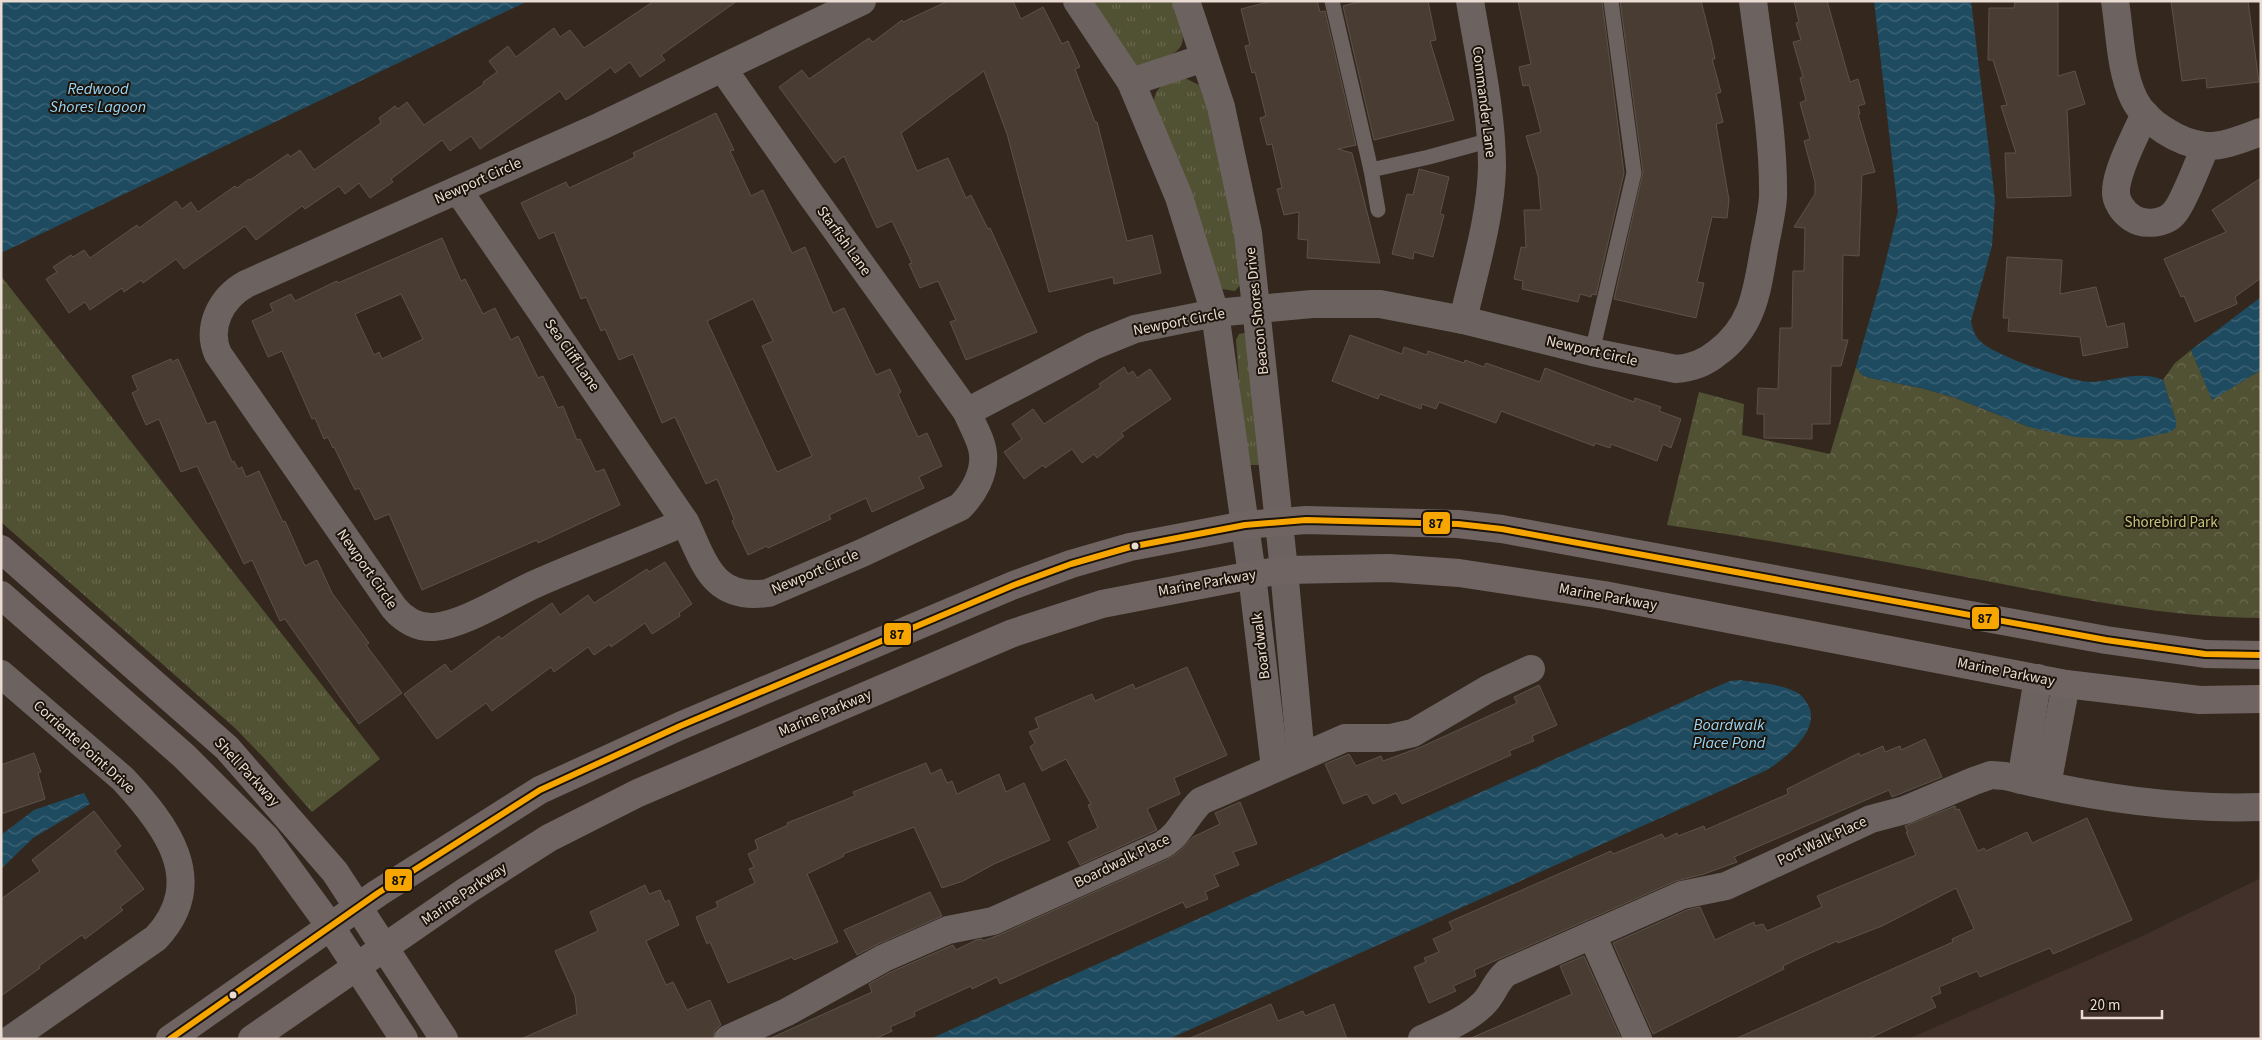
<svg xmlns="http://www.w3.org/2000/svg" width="2262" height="1040" font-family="'Source Sans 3',sans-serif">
  <defs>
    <pattern id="grass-tufts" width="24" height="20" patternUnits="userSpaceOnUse" patternTransform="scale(1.25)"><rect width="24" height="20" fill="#515134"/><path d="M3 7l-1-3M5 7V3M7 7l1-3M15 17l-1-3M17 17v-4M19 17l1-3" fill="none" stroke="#6a6950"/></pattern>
    <pattern id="park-crowns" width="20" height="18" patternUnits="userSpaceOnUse" patternTransform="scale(1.25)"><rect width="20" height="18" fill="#515134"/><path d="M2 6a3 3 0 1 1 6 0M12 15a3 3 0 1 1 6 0" fill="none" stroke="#6a6950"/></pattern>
    <pattern id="water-waves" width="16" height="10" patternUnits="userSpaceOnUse" patternTransform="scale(1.25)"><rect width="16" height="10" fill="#1f4b60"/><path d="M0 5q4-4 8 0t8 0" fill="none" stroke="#406476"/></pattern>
  </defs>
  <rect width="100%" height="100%" fill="#34281e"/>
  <path fill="#42312a" d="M2261,878V1039H1908L2136,939Z"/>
  <g fill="url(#grass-tufts)">
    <path d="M1093,1H1174C1189,50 1189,49 1141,67L1136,65Z"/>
    <path d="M1181,76L1199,85L1209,115L1229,197L1242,283L1235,291L1222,289L1154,105C1153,86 1167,83 1181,76Z"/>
    <path d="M1,276L380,759L312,812L265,759L235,728L1,522Z"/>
    <path d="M1244,333L1248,335L1261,465H1249L1245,460L1236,340L1239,334Z"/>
  </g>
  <path fill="url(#park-crowns)" d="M2191,350L2212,399L2261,370V618C2165,618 2070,597 1976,579C1873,559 1771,540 1667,525L1699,392L1744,404L1742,435L1830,454L1856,367L1862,375L1870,378L1921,388L1953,397L2029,427H2176V421L2163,380L2175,363Z"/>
  <g fill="url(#water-waves)">
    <path d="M1,1H528L1,253Z"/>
    <path d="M1874,1H1971L1995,200L1992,246L1971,321C1973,330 1974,335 1981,342C1996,356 2070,382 2091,382C2114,381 2141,370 2163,380L2176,421V427L2171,432L2131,440L2075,437L2029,427L1953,397L1921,388L1870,378L1862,375L1856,367L1881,280L1898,211Z"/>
    <path d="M2261,297V370L2212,400L2191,350Z"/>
    <path d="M1740,680C1757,683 1777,683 1794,691C1801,694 1806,700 1809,707C1820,731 1784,759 1767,770L1169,1039H930L1709,690L1730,681Z"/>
    <path d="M84,793L90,804L33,838L1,869V835L34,810Z"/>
  </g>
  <g fill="#493d33" stroke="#5c524a" fill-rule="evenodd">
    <path d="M654,1H737L661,55L665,60L640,77L630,62L615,73L611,67L566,100L560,91L480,149L471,136L450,151L442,140L391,179L393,182L370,198L359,183L345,194L339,186L305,209L302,206L256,240L245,226L184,269L176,259L143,283L141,280L124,292L122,288L90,310L85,302L69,313L46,279L57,272L53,267L71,255L73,257L84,250L90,258L137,225L139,228L176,201L182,209L191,202L198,212L235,186L237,188L249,179L250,180L288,154L290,157L300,150L314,170L381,123L379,118L395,106L398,109L407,102L424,125L484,84L483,82L497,72L489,61L508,46L516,57L554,28L560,37L570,30L584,48Z"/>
    <path d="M948,1H1013L1021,19L1043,7L1062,44L1068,41L1080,67L1075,69L1095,122H1097L1127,241L1152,235L1161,273L1114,284L1113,277L1049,292L1007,134L984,71L901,133L917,171L948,158L966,198L971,195L988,229L990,228L1037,332L966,360L950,322L956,320L938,281L920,288L909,264L912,263L892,221L877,228L844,156L835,163L779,87L802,70L809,79L869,38L873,42L902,20L903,22Z"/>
    <path d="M1272,1H1317L1320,12L1325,11L1356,145L1338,149L1352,153L1380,263L1307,258L1308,240L1298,239L1299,212L1284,215L1277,189L1282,188L1272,144L1267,145L1260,118L1266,116L1255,72L1252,73L1245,46L1250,45L1241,9Z"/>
    <path d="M1363,1H1428L1436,40L1430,41L1454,120L1374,140L1343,6Z"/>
    <path d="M1518,1H1602L1624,173L1596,295L1592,294L1591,297L1580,294L1578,302L1522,289L1523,281L1514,279L1521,247L1526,248L1524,210H1541L1538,176L1526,136L1541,132L1529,85L1523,86L1519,67L1531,64Z"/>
    <path d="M1620,1H1701L1711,40L1715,59H1712L1721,92L1716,94L1723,122L1716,124L1729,200L1727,218L1712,217L1697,282L1704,283L1696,318L1614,299L1643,172Z"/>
    <path d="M1794,1H1827L1850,82L1858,79L1865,104L1858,106L1860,114H1858L1875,172L1862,175L1859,256L1843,255L1842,340H1848L1841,366H1831L1830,424H1812V439L1764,438V414H1757L1758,388L1778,389L1780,328H1792L1793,271H1804L1805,228L1794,227L1815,194V182L1804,141L1810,139L1800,103L1806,100L1800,78L1803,77L1793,42L1801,40L1796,23L1799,22Z"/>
    <path d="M2171,1H2248L2259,82L2207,88L2206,78L2182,81Z"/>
    <path d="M2015,2H2058V76L2075,71L2085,104L2067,110L2071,196L2007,198L2005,153H2016L2001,106L2007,105L1993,60H1988L1989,8H2014Z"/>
    <path d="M716,113L734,150L730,151L751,196L763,190L792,253L805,247L833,313L844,308L876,375L890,369L901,392L898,394L918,437L927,433L942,466L919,477L924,488L872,512L866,498L829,515L831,519L768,548L767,546L748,555L732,521L734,519L717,479L706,484L675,417L662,423L633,354L619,360L605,329L601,331L586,297L581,299L554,232L539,239L521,203L566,182L569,188L635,157L633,153ZM753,299L773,341L762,346L812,456L777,472L707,321Z"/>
    <path d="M1419,169L1449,177L1440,214L1444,215L1433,257L1414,252L1413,259L1392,254L1407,194L1413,195Z"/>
    <path d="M2261,178V278L2235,297L2237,304L2195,322L2184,296L2181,297L2164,259L2226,232L2212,210Z"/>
    <path d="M442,238L461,281L465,279L483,314L495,308L511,340L518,336L538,378L543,376L558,408L563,406L577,440L580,439L596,472L604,469L620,505L538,543L537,540L422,590L389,514L375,520L359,488L355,490L334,447L333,448L328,437L324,439L315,418L312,419L282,351L268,357L252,321L273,311L270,304L291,294L295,301L337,281L338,283ZM401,294L423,339L382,359L379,352L374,355L355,314Z"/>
    <path d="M2007,257L2062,260L2060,294L2096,287L2107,327L2124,323L2128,347L2083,356L2080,337L2008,331L2009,318H2003Z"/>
    <path d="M1350,335L1402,354L1404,347L1427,355L1428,351L1464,363L1465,360L1484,367L1486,363L1540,382L1545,368L1634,402L1635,398L1661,407L1659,411L1681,419L1671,448L1663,444L1657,461L1611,444L1610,448L1595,443L1594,446L1501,411L1496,423L1439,402L1436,409L1422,404L1421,409L1380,394L1378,399L1332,381Z"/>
    <path d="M171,359L172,362L178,359L207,424L215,421L232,462L234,461L238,469L242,467L246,477L259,471L283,522L285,521L305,566L317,560L332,593L369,643L366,645L402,693L359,724L285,619L280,621L252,560L244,564L197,466L181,472L159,419L146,425L132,393L138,390L132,376Z"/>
    <path d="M1124,367L1128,374L1133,371L1137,378L1150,369L1171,399L1121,433L1124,436L1097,458L1094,454L1082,463L1072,449L1045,468L1043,465L1024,479L1004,452L1022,439L1012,424L1033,409L1044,424L1101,387L1099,384Z"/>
    <path d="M665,562L692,604L679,613L680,616L652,634L645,623L611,647L610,644L594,655L588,647L554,672L551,667L492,711L486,703L437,739L404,694L445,664L451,672L499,636L501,639L552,603L560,615L588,595L594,603L647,569L649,572Z"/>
    <path d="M1187,667L1227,755L1174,778L1180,794L1147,809L1157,830L1080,865L1068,842L1098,828L1088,805L1091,804L1066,759L1042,771L1030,747L1035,743L1029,732L1039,728L1035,718L1092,694L1095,701L1133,684L1135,689Z"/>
    <path d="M1539,685L1557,725L1532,736L1534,741L1509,751L1511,755L1402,804L1396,793L1373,804L1367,794L1343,804L1325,764L1349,754L1356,766L1381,756L1383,761L1421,747L1517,703L1514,697Z"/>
    <path d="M1925,739L1942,777L1892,797L1889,790L1734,857L1737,862L1704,874L1676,881L1474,970L1476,976L1453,986L1456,991L1429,1003L1414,967L1426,962L1424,958L1439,952L1433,939L1453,930L1449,922L1611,851L1613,854L1662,834L1665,839L1677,833L1678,836L1704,826L1705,830L1788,794L1787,789L1859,753L1860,756L1883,746L1885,752L1900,746L1901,750Z"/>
    <path d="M34,753L41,772L38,773L45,799L1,814V765Z"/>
    <path d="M926,763L931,774L941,769L947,783L952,781L957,794L999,774L1006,792L1024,783L1050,840L994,864L963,881L942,888L914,827L843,854L844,856L807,874L838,942L794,960L792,957L728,983L710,942L707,944L696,917L718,907L716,902L755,883L749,869L754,867L748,854L758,849L755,840L788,825L787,823L855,796L853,792Z"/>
    <path d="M1240,802L1257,844L1233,852L1239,865L1214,875L1219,886L1205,892L1208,899L1186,908L1183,902L1000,984L997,977L972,989L971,986L914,1012L915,1016L890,1027L892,1031L875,1039H769L872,992L869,984L891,972L953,945L956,950L976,940L982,939L983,941L999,935L1168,859L1179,852L1193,837L1220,824L1215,813Z"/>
    <path d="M1955,806L1956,810L1959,809L1978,851L1984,848L1986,851L2027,832L2032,843L2087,818L2132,920L2053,954L2050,948L1980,977L1977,971L1939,987L1941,993L1931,997L1936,1007L1868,1039H1735L1953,942L1952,939L1974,929L1956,888L1882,926L1838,943L1837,941L1795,960L1783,966L1784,969L1653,1034L1613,943L1687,910L1700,907L1715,940L1754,922L1755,926L1763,924L1767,931L1822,907L1817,896L1916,855L1906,832H1908L1905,826Z"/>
    <path d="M94,811L121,846L115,851L144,889L120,907L123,910L85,939L82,935L39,966L40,968L1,996V899L40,871L32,860Z"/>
    <path d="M645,885L649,894L660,890L665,902L669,900L679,925L646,941L666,985L673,982L687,1010L710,1000L721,1025L715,1030L713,1039H521L577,1014L575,996L555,951L598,931L590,912Z"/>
    <path d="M930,892L942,916L878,944L857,955L844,930Z"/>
    <path d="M1584,956L1621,1039H1469L1572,994L1560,966Z"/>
    <path d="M1271,1004L1278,1021L1303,1011L1305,1016L1334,1004L1347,1039H1188Z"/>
  </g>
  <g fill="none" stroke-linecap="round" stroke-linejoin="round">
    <g stroke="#6c6361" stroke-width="15">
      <path d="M1332,1L1371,170L1378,210"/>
      <path d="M1371,170L1429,157L1491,140"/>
      <path d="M1592,352L1634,173L1611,1"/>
    </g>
    <g stroke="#6c6361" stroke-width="28">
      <path d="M862,1L601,126L246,284C221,298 206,327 218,354L394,608C404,620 418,628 434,627C463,625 505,598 533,585C583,563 634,544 685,522C705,563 712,601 768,593L862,553L960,507C973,494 985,474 983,454C982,440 972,425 967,412L1093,346L1135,329L1215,313L1312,304H1380L1463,320L1592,352L1676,369C1691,368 1705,363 1717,353C1753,327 1757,291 1764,250C1767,233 1772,214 1773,197C1774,134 1761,65 1753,1"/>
      <path d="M1077,1L1131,82L1179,197L1215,313L1252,575L1275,768"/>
      <path d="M1186,1L1221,107L1248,233L1284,570L1301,757"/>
      <path d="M2115,1C2120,32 2120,70 2134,99C2146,123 2179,143 2205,146C2224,147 2244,138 2261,132"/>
      <path d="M723,69L811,195L967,412"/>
      <path d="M1131,82L1204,58"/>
      <path d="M2145,114C2136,134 2117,169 2116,190C2115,201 2123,212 2132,218C2144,226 2166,224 2175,212C2185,200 2198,162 2206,146"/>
      <path d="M458,190L685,522"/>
      <path d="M1463,320C1474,271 1491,217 1492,167C1492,113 1479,55 1470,1"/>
      <path d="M1,674L123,779C166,825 209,881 156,938L11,1039"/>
      <path d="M2021,780L2038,678"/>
      <path d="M2047,785L2066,684"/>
      <path d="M1592,935L1638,1039"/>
      <path d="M728,1039L787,1012L884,958L948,930L993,921L1162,845C1180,835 1186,815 1201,801L1345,738H1391L1413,733L1488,689L1531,669"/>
      <path d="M1422,1039C1443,1029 1466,1021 1483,1004C1493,995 1495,982 1506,973L1682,895L1726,886L1871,819L1905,810L1974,781L1991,775L2005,776C2085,796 2177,810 2261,807"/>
    </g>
    <g stroke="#706462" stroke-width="28">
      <path d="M1,549L227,748L335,872L444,1039"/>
      <path d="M1,595L184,756L266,838L330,926L404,1039"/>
      <path d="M170,1039L378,893L540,790L680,726L1014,585L1071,564L1130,547L1245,525L1306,520L1458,524L1502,529L2106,640L2205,654L2261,655"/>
      <path d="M252,1039L466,891L549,838L638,793L1013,633L1102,604L1252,575L1284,570L1389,568L1459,573L1604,595L2066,684L2200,700L2261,699"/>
    </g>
    <defs>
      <path id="bus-1" d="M170,1039L378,893L540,790L680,726L1014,585L1071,564L1130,547L1245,525L1306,520L1458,524L1502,529L2106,640L2205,654L2261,655"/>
    </defs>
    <use href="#bus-1" stroke="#1c130b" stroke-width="10"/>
    <use href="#bus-1" stroke="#f7a600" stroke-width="6"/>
  </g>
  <g fill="#eadcd2" stroke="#1c130b" stroke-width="2">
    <circle cx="1135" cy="546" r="4.5"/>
    <circle cx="233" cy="995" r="4.5"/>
  </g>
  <g text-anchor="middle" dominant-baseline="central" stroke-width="4" stroke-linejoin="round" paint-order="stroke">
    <g font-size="15" fill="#eadcd2" stroke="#1c130b">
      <text transform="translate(1484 102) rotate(83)">Commander Lane</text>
      <text transform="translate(478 181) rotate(-24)">Newport Circle</text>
      <text transform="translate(844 241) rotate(54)">Starfish Lane</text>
      <text transform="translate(1257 311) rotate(-96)">Beacon Shores Drive</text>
      <text transform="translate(1179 322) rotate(-11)">Newport Circle</text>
      <text transform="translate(1592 351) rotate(13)">Newport Circle</text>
      <text transform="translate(572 355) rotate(55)">Sea Cliff Lane</text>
      <text transform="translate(367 569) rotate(55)">Newport Circle</text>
      <text transform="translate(815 572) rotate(-23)">Newport Circle</text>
      <text transform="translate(1207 583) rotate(-10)">Marine Parkway</text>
      <text transform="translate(1608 597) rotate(10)">Marine Parkway</text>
      <text transform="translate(1261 646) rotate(-97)">Boardwalk</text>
      <text transform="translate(2006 672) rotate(11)">Marine Parkway</text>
      <text transform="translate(825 713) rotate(-23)">Marine Parkway</text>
      <text transform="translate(84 747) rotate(42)">Corriente Point Drive</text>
      <text transform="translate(247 772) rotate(47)">Shell Parkway</text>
      <text transform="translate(1822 841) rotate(-25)">Port Walk Place</text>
      <text transform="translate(1122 861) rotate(-26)">Boardwalk Place</text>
      <text transform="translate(464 894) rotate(-34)">Marine Parkway</text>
    </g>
    <g font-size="15" fill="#c2c57c" stroke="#1c130b">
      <text x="2171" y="522">Shorebird Park</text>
    </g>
    <g font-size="16" font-style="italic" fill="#9ad6f6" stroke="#1c130b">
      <text x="98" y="89">Redwood<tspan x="98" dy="18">Shores Lagoon</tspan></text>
      <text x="1729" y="725">Boardwalk<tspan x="1729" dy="18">Place Pond</tspan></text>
    </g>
  </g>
  <g stroke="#1c130b" stroke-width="2">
    <rect x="1422" y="511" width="29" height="24" rx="5" fill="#f7a600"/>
    <rect x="1971" y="606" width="29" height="24" rx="5" fill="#f7a600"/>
    <rect x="883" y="622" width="29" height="24" rx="5" fill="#f7a600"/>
    <rect x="384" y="868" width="29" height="24" rx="5" fill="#f7a600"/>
  </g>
  <g font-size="14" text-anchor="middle" font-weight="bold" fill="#111">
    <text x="1436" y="528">87</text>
    <text x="1985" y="623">87</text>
    <text x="897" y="639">87</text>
    <text x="399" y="885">87</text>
  </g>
  <rect width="2262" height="1040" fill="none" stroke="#eadcd2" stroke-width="5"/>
  <path d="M2082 1010v8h80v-8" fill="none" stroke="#eadcd2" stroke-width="2.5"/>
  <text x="2090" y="1010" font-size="15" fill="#eadcd2" stroke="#1c130b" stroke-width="4" paint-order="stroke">20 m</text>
</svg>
